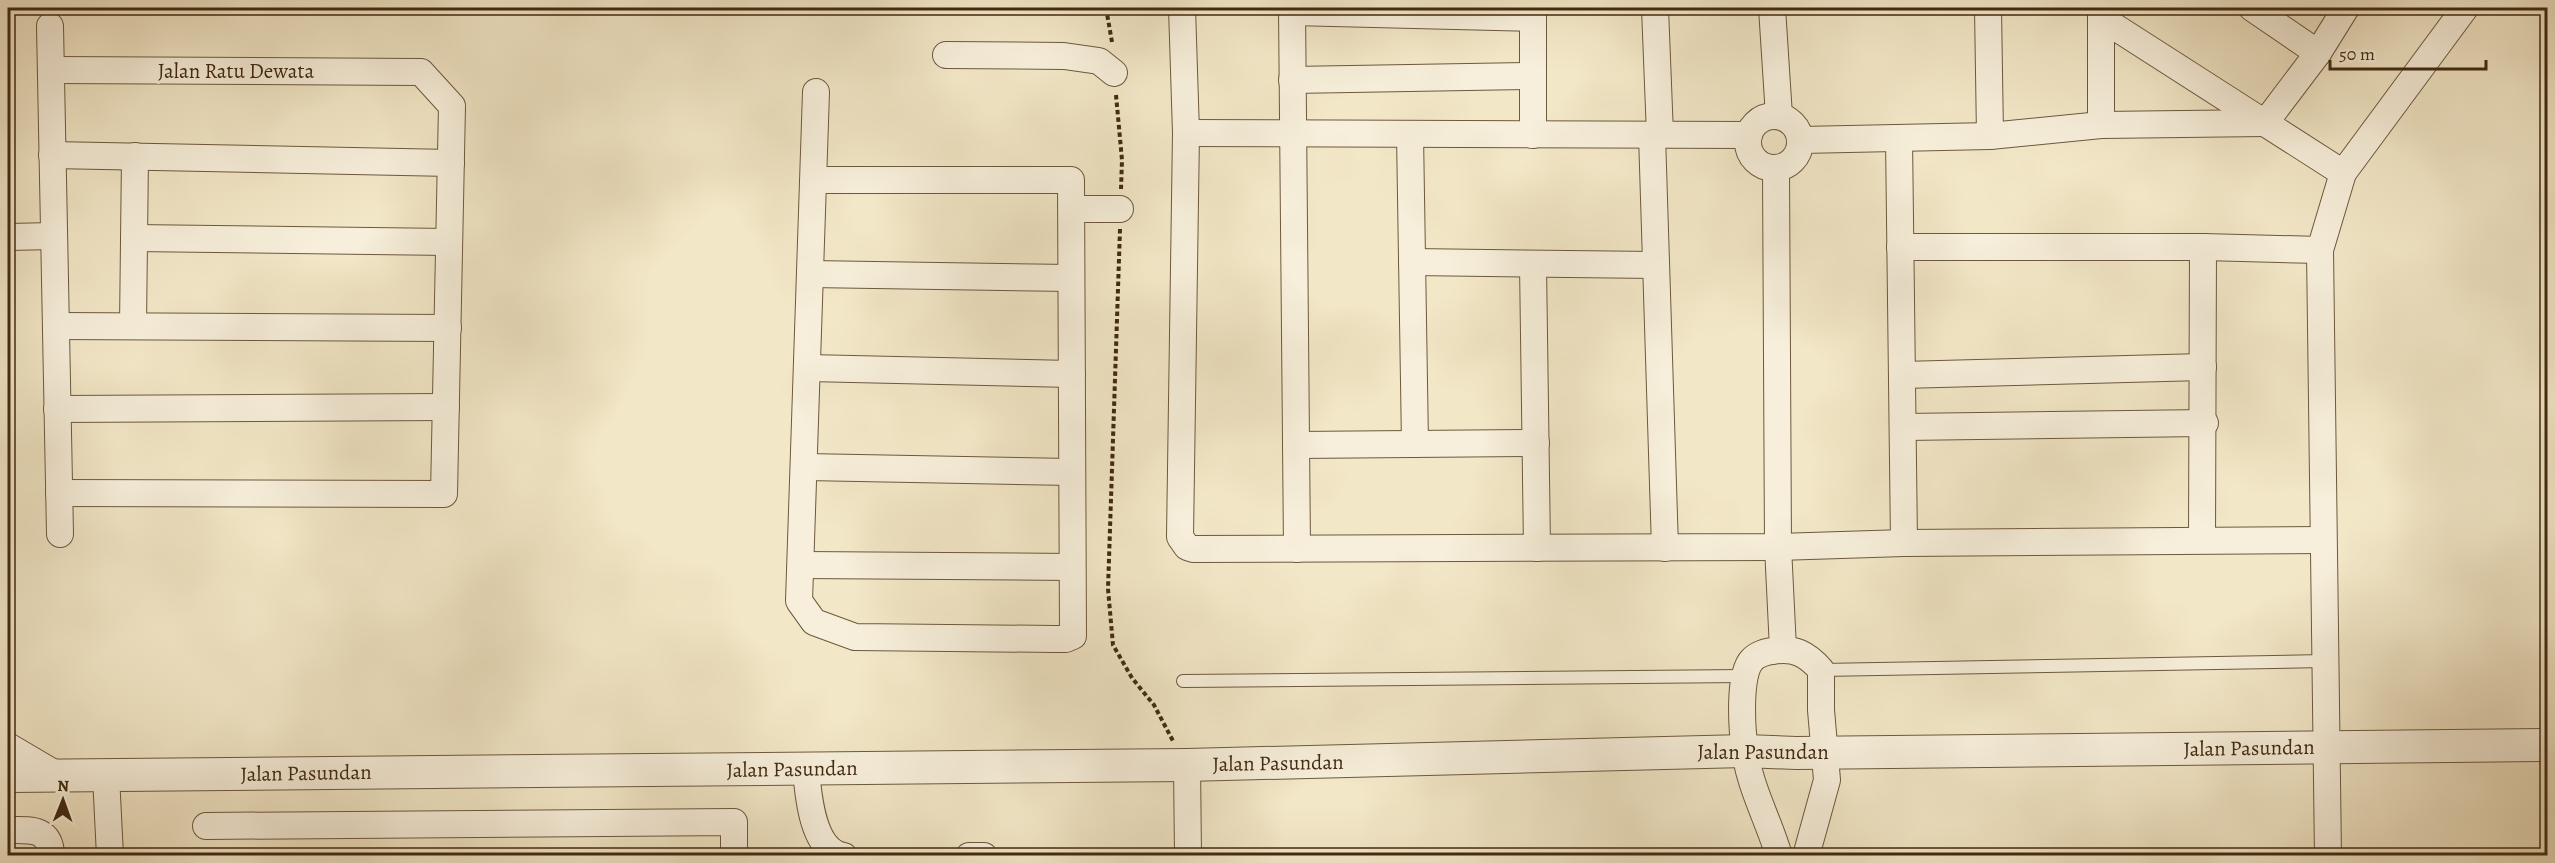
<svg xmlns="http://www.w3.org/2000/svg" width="2555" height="863" font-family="Alegreya,serif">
  <rect width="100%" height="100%" fill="#f2e7c7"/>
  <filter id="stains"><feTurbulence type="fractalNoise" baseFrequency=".00333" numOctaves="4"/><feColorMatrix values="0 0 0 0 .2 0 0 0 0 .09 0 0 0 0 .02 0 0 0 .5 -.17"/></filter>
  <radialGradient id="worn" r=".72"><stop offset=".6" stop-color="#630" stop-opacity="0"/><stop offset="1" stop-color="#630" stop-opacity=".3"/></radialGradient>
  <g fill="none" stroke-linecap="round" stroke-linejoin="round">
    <defs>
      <g id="service">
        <path d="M1821,670L2324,661"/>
        <path d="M1183,681L1744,676"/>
      </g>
      <g id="minor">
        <path d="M1182,8L1186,133L1180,537L1187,547L1193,549L1778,547L1904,543L2323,540"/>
        <path d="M1292,8L1297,549"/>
        <path d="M1655,8L1660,135"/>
        <path d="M1772,8L1779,116"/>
        <path d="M1988,8L1990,136"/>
        <path d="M2101,8V125"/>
        <path d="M2252,8L2318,53"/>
        <path d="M1292,12L1533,18"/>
        <path d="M2101,18L2343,173"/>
        <path d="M50,26L60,534"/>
        <path d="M946,55L1064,56L1099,61L1114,73"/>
        <path d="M51,70L421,72L452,106L444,494L59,493"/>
        <path d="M1292,80L1533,76"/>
        <circle cx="1774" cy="142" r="26"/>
        <path d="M1186,133L1749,135"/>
        <path d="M1410,134L1415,444"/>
        <path d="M1533,135V8"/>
        <path d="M1652,135L1665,548"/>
        <path d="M1899,138L1904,543"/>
        <path d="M1801,140L1990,136L2101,125L2265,123L2318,53L2346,8"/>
        <path d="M52,155L451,163"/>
        <path d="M1776,169L1778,547L1783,649"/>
        <path d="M813,180H1071L1073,636L1066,639H1054L855,637L814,622L799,601L816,92"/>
        <path d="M1072,209H1120"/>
        <path d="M8,237L54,236"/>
        <path d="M134,238L449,242"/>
        <path d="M1900,247H2203L2320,250"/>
        <path d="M1412,262L1656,265"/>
        <path d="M1533,264L1537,548"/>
        <path d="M810,274L1071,278"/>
        <path d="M56,326L448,328"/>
        <path d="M133,326L135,156"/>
        <path d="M808,368L1072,374"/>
        <path d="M1902,375L2203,367"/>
        <path d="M57,409L446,407"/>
        <path d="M1904,427L2205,423"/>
        <path d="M1296,445L1536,443"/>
        <path d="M805,467L1072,472"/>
        <path d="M2202,540L2203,247"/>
        <path d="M802,565L1072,567"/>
        <path d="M8,746L59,776"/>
        <path d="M1187,765L1188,856"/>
        <path d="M806,769C808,794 812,851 844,856"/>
        <path d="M106,776L110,856"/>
        <path d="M206,826L734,822V856"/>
        <path d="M8,830C29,830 51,827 51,856"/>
        <path d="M969,856H984"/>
        <path d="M1779,856C1769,821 1749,786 1745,750C1742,731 1738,674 1752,660C1756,655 1767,651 1773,651C1794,647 1807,654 1821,670V710L1827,780L1806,856"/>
        <path d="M2328,856L2320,250L2343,173L2465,8"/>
      </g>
      <path id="tertiary" d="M8,776L1187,765L1745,751L1796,753L2548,745"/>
    </defs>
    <use href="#service" stroke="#6c593e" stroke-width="14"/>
    <use href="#minor" stroke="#6c593e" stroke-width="28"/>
    <use href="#tertiary" stroke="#6c593e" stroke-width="34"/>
    <g stroke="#402a11" stroke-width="4" stroke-dasharray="4.5 3" stroke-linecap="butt">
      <path d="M1106,8L1112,42"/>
      <path d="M1116,95L1122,160L1121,189"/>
      <path d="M1120,229L1108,589L1113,645L1132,678L1154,705L1173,741"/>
    </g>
    <use href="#service" stroke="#f7efdb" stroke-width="12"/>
    <use href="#minor" stroke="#f7efdb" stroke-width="26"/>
    <use href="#tertiary" stroke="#f7efdb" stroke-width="32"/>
  </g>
  <g text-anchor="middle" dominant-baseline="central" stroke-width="6" stroke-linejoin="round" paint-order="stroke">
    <g font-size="21" fill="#402a11" stroke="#f7efdb">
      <text x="236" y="71">Jalan Ratu Dewata</text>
      <text transform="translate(2249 748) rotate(-1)">Jalan Pasundan</text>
      <text x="1763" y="752">Jalan Pasundan</text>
      <text transform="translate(1278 763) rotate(-1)">Jalan Pasundan</text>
      <text transform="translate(792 769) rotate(-1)">Jalan Pasundan</text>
      <text transform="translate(306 773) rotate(-1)">Jalan Pasundan</text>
    </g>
  </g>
  <rect width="2555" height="863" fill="none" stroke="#f2e7c7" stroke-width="30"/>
  <rect x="9" y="9" width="2537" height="845" fill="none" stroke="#402a11" stroke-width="3"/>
  <rect x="15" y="15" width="2525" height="833" fill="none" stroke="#402a11" stroke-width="1.5"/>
  <g transform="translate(63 800) rotate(1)" stroke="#f7efdb" stroke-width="4.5" paint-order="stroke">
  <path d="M0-4.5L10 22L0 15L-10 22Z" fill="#402a11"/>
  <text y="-9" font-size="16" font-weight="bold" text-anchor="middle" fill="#402a11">N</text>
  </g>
  <path d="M2330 60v9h156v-9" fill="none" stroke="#402a11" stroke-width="3"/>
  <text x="2339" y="60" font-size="18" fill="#402a11" stroke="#f7efdb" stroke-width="4.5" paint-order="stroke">50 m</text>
  <rect width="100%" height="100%" filter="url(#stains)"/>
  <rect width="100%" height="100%" fill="url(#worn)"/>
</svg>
